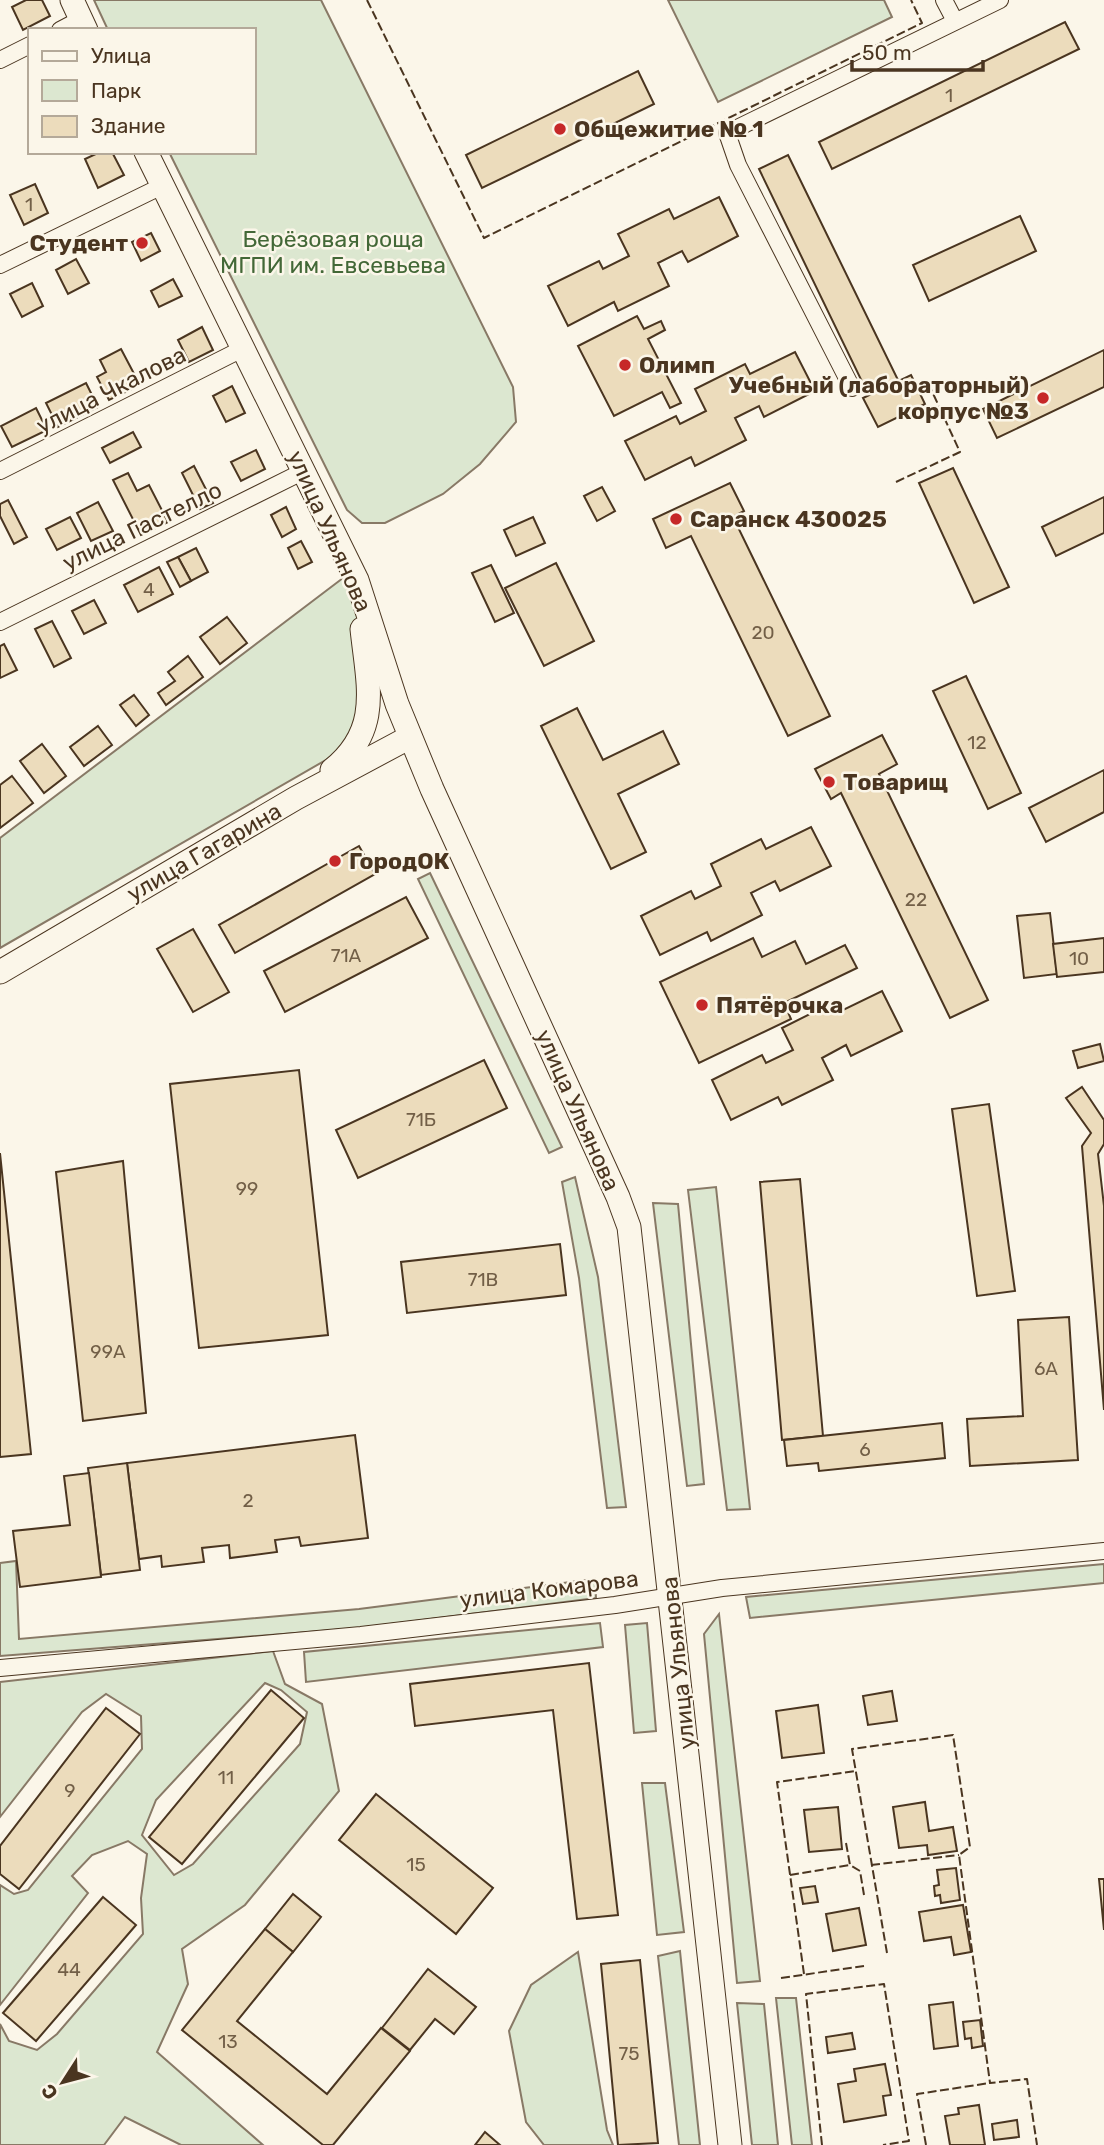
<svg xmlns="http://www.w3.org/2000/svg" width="1104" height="2145" font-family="Rubik,sans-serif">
  <rect width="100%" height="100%" fill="#fbf6e9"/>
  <g fill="#dce7d0" stroke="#887966" stroke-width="2" fill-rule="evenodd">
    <path d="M94,0H321L513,387L516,422L480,464L443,494L385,523H362L347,510L169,152H254V30H108Z"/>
    <path d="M668,0H884L892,17L718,102Z"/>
    <path d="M343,578L359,614L361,722L338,753L0,948V838Z"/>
    <path d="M430,873L562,1147L549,1153L418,879Z"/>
    <path d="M575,1177L598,1277L626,1507L607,1508L579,1278L562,1182Z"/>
    <path d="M716,1187L750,1509L727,1510L688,1190Z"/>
    <path d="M653,1203L678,1204L704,1484L687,1486Z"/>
    <path d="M16,1561L19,1639L359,1609L595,1579L596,1598L359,1628L0,1656V1563Z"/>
    <path d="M1104,1564V1583L750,1618L746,1597Z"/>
    <path d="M719,1614L760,1981L737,1983L704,1634Z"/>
    <path d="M600,1623L603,1647L306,1682L304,1652Z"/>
    <path d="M647,1623L656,1731L634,1733L625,1625Z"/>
    <path d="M273,1651L285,1684L322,1704L339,1791L245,1905L182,1949L188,1984L157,2052L263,2145H181L125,2117L104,2145H0V2024L9,2041L37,2050L57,2034L143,1934L141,1898L147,1854L128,1841L92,1855L72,1876L88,1893L0,2005V1885L14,1894L28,1890L142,1749L141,1716L106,1694L82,1712L0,1817V1682ZM265,1683L281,1690L307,1712L300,1744L193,1864L174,1875L142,1835L156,1800Z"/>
    <path d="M642,1783H665L684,1932L657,1935Z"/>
    <path d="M680,1951L700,2145H679L658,1956Z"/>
    <path d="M578,1952L607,2130L613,2145H544L526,2122L509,2031L531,1985Z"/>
    <path d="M776,1998H796L812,2145H792Z"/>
    <path d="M737,2003L764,2004L778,2145H752Z"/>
  </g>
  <g fill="#ecdcbc" stroke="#4a3520" stroke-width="2">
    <path d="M26,0H42L50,16L23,30L12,7Z"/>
    <path d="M1065,22L1079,49L832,169L819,142Z"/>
    <path d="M638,71L654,104L482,188L466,155Z"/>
    <path d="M100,152H112L124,175L98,188L85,159Z"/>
    <path d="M788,155L898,380L868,394L759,169Z"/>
    <path d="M35,184L48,213L24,225L10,195Z"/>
    <path d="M719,197L738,236L688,262L682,251L658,263L669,286L618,311L614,302L568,326L548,286L599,261L603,269L629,256L618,234L669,209L674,219Z"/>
    <path d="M1020,216L1036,251L929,301L913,265Z"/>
    <path d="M151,233L160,251L141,261L132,242Z"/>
    <path d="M76,259L89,283L68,294L56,270Z"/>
    <path d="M173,279L182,296L159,307L151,291Z"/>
    <path d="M32,283L43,306L22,317L10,294Z"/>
    <path d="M637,316L644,329L661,321L665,330L648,339L681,403L670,408L662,392L614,416L578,346Z"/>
    <path d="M202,327L213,350L189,362L178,340Z"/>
    <path d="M121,349L140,385L109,400L97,377L106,372L100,360Z"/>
    <path d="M1104,350V387L997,438L983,409Z"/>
    <path d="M795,352L815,391L764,417L759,406L735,418L746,440L695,466L691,457L645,480L625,441L676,416L680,424L706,411L695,389L745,364L750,374Z"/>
    <path d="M911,375L925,404L878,427L863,398Z"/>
    <path d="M86,383L98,407L58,427L46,403Z"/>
    <path d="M232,386L245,413L226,422L213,396Z"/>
    <path d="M36,408L47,430L12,447L1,426Z"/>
    <path d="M133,432L141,447L110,463L102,448Z"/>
    <path d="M256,450L265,469L241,481L231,462Z"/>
    <path d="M194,466L213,503L200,509L182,473Z"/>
    <path d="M953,468L1009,587L974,603L919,483Z"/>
    <path d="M128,473L137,491L149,485L168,522L141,535L113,480Z"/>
    <path d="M730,483L744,511L733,517L830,716L788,736L691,536L666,548L653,519Z"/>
    <path d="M602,487L615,511L597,521L584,496Z"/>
    <path d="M1104,497V533L1056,556L1042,527Z"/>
    <path d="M8,500L27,537L14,544L0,516V504Z"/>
    <path d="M98,502L113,531L91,541L77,513Z"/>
    <path d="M286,507L296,529L282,537L271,515Z"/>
    <path d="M70,517L81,538L57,550L46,529Z"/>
    <path d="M533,517L545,543L516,556L504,530Z"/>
    <path d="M301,541L312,562L298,569L288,548Z"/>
    <path d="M196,548L208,572L191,581L178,557Z"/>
    <path d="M178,557L191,581L180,587L167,562Z"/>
    <path d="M556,563L594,641L544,666L505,588Z"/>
    <path d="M491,565L514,613L495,622L472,573Z"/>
    <path d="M159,567L173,594L138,612L124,585Z"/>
    <path d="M94,600L106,623L84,634L72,611Z"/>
    <path d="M227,617L247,643L220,664L200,637Z"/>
    <path d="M52,621L71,658L54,667L35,629Z"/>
    <path d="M4,644L17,670L0,678V646Z"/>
    <path d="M188,656L203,677L166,705L158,693L175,681L168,672Z"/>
    <path d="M966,676L1021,793L988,809L933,691Z"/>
    <path d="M134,695L149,715L136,726L120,705Z"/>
    <path d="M577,708L603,760L663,731L679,764L618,794L646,852L611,869L541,726Z"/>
    <path d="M98,726L112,745L84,766L70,747Z"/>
    <path d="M882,735L897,764L879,774L988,1000L950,1018L841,793L831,799L815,769Z"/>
    <path d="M42,744L66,776L44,793L20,761Z"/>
    <path d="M1104,770V812L1046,842L1029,808Z"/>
    <path d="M12,776L33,803L0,828V785Z"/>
    <path d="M811,827L831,866L780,891L775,881L751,893L762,915L711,941L707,932L660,955L641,916L691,891L695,899L721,886L711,864L761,839L766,849Z"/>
    <path d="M359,846L375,874L235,953L219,925Z"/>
    <path d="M406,897L428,938L285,1012L264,971Z"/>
    <path d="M1050,913L1057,974L1024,978L1017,916Z"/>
    <path d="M193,929L229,992L193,1012L157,949Z"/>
    <path d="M753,938L762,957L795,941L806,964L845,945L857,968L784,1003L791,1019L699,1063L660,982Z"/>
    <path d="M1104,938V972L1057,977L1053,944Z"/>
    <path d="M882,991L902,1031L851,1056L846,1045L822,1058L833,1080L782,1105L778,1097L731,1120L712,1080L762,1055L766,1063L793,1050L782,1028L832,1003L837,1013Z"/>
    <path d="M1100,1044L1104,1061L1078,1068L1073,1051Z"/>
    <path d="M484,1060L507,1108L358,1178L336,1130Z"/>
    <path d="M299,1070L328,1335L199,1348L170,1084Z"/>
    <path d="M1082,1087L1104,1120V1144L1098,1154L1104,1206V1410L1082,1146L1091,1133L1066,1098Z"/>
    <path d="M989,1104L1015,1291L977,1296L952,1109Z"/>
    <path d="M0,1153L31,1454L0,1457Z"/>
    <path d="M123,1161L146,1413L83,1421L56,1172Z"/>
    <path d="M800,1179L823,1436L782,1440L760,1182Z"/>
    <path d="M560,1244L566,1295L407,1313L401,1262Z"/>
    <path d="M1069,1317L1078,1460L970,1466L967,1419L1023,1416L1018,1320Z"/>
    <path d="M942,1423L945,1458L819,1471L818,1463L787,1466L784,1440Z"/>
    <path d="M355,1435L368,1538L301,1546L299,1537L275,1540L277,1552L230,1558L229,1545L202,1548L204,1562L162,1567L161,1556L139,1559L127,1463Z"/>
    <path d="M127,1463L140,1570L101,1575L88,1468Z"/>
    <path d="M89,1473L101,1577L20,1587L13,1531L70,1525L64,1476Z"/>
    <path d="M589,1663L618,1915L577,1919L553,1710L415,1726L410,1684Z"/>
    <path d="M271,1690L304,1718L182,1864L149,1837Z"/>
    <path d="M892,1691L897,1721L868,1725L863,1696Z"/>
    <path d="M818,1705L824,1753L782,1758L776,1711Z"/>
    <path d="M106,1708L140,1734L19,1889L0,1874V1846Z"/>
    <path d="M376,1794L493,1888L456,1934L339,1840Z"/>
    <path d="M925,1802L929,1831L953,1827L957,1851L928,1855L927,1845L899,1848L893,1807Z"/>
    <path d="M838,1807L842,1849L809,1852L804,1810Z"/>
    <path d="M956,1868L960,1900L941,1903L940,1895L935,1896L934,1886L939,1885L937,1870Z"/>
    <path d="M1099,1879H1104V1930Z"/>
    <path d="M815,1886L818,1902L803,1904L800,1888Z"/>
    <path d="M293,1894L321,1917L293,1952L265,1929Z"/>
    <path d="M103,1897L136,1925L36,2041L3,2013Z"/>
    <path d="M963,1905L971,1952L954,1955L951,1937L924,1941L919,1912Z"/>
    <path d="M859,1908L866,1945L833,1951L826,1914Z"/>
    <path d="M265,1929L293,1952L237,2021L327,2094L381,2028L410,2051L333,2145H323L182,2030Z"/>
    <path d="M640,1960L658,2143L618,2145L601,1964Z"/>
    <path d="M428,1969L476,2007L454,2034L435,2019L410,2050L382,2028Z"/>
    <path d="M953,2002L958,2046L934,2049L929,2005Z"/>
    <path d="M980,2020L983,2046L972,2048L971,2038L965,2039L963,2022Z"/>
    <path d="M852,2033L855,2049L828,2053L826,2037Z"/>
    <path d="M885,2064L891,2095L883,2096L886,2115L844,2122L838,2084L856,2081L854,2069Z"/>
    <path d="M979,2105L985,2145H950L945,2116L959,2114L958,2108Z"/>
    <path d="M1017,2120L1019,2137L994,2140L992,2124Z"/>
    <path d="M485,2132L500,2145H475Z"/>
  </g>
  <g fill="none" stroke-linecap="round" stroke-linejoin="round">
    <defs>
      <g id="street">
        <path d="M944,0L955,21"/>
        <path d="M60,30L81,19"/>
        <path d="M0,60L30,45"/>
        <path d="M0,265L162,186"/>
        <path d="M852,388L738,165L727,133L1000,0"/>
        <path d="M0,471L242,349"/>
        <path d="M0,622L304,471"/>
        <path d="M0,1668L361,1635L615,1605L722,1588L1104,1551"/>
      </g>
      <g id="secondary">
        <path d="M72,0L86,30"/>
        <path d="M146,152L357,580L397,704L432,789L618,1197L629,1227L730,2145"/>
        <path d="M332,770C382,730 368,686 362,629"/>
        <path d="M0,972L296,798L410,737"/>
      </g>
    </defs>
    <use href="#street" stroke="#4a3520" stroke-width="18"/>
    <use href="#secondary" stroke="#4a3520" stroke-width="25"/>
    <use href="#street" stroke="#fbf6e9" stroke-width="16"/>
    <use href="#secondary" stroke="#fbf6e9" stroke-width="23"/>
    <g stroke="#4a3520" stroke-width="2" stroke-dasharray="9 3.5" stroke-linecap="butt">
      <path d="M367,0L484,238L922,23L911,0"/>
      <path d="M896,482L960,452L930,387L919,392"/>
      <path d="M846,1843L850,1865L860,1871L864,1895"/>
      <path d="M871,1865L959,1855"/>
      <path d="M790,1875L850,1865"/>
      <path d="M887,1953L852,1749L953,1735L970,1847L959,1855L990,2083L1027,2079L1037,2145"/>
      <path d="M804,1974L777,1782L856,1771"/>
      <path d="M781,1978L864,1966"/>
      <path d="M822,2145L806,1994L884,1984L909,2141L883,2145"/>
      <path d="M926,2145L917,2094L990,2083"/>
    </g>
  </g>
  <g fill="#c62828" stroke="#fbf6e9" stroke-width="2.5">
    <circle cx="560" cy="129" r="7"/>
    <circle cx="142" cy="243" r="7"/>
    <circle cx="625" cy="365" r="7"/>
    <circle cx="1043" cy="398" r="7"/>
    <circle cx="676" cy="519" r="7"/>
    <circle cx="829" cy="782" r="7"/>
    <circle cx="335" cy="861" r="7"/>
    <circle cx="702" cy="1005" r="7"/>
  </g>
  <g text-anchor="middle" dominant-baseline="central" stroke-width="5" stroke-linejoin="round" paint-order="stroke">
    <g font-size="19" fill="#725f47">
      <text x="949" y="95">1</text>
      <text x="29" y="204">1</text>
      <text x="149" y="589">4</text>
      <text x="763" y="632">20</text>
      <text x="977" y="742">12</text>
      <text x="916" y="899">22</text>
      <text x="346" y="955">71А</text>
      <text x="1079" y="958">10</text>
      <text x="421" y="1119">71Б</text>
      <text x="247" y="1188">99</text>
      <text x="483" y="1279">71В</text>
      <text x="108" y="1351">99А</text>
      <text x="1046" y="1368">6А</text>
      <text x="865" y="1449">6</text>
      <text x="248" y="1500">2</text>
      <text x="226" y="1777">11</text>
      <text x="70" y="1790">9</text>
      <text x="416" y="1864">15</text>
      <text x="69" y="1969">44</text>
      <text x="228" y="2041">13</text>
      <text x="629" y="2053">75</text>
    </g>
    <g font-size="23" font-weight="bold" fill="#4a3520" stroke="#fbf6e9" text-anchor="start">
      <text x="574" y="129">Общежитие № 1</text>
      <text x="128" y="243" text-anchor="end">Студент</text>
      <text x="639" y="365">Олимп</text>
      <text x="1029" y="385" text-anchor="end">Учебный (лабораторный)<tspan x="1029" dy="26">корпус №3</tspan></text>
      <text x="690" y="519">Саранск 430025</text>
      <text x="843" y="782">Товарищ</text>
      <text x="349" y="861">ГородОК</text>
      <text x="716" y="1005">Пятёрочка</text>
    </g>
    <g font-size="23" fill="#436837" stroke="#fbf6e9">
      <text x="333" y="239">Берёзовая роща<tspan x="333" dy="26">МГПИ им. Евсевьева</tspan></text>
    </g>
    <g font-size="23" fill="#4a3520" stroke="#fbf6e9">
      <text transform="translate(111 390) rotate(-27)">улица Чкалова</text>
      <text transform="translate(142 526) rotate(-26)">улица Гастелло</text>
      <text transform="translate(330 531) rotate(66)">улица Ульянова</text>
      <text transform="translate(204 852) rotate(-30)">улица Гагарина</text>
      <text transform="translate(578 1110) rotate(66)">улица Ульянова</text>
      <text transform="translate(549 1589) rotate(-7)">улица Комарова</text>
      <text transform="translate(678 1663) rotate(-96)">улица Ульянова</text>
    </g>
  </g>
  <rect x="28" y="28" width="228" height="126" fill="#fbf6e9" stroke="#b4a999" stroke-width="2"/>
  <rect x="42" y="51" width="35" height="10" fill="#fbf6e9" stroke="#b4a999" stroke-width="2"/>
  <text x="91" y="63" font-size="21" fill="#4a3520">Улица</text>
  <rect x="42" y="80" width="35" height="21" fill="#dce7d0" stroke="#b4a999" stroke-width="2"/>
  <text x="91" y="98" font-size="21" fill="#4a3520">Парк</text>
  <rect x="42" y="116" width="35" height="21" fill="#ecdcbc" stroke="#b4a999" stroke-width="2"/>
  <text x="91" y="133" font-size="21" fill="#4a3520">Здание</text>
  <g transform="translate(63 2082) rotate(234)" stroke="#fbf6e9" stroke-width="5" paint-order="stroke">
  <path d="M0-5L12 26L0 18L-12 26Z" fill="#4a3520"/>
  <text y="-10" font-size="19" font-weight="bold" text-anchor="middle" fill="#4a3520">С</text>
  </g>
  <path d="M852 60v10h131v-10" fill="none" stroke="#4a3520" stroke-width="3.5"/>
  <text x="862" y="60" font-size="21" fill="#4a3520" stroke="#fbf6e9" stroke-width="5" paint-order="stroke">50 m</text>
</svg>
